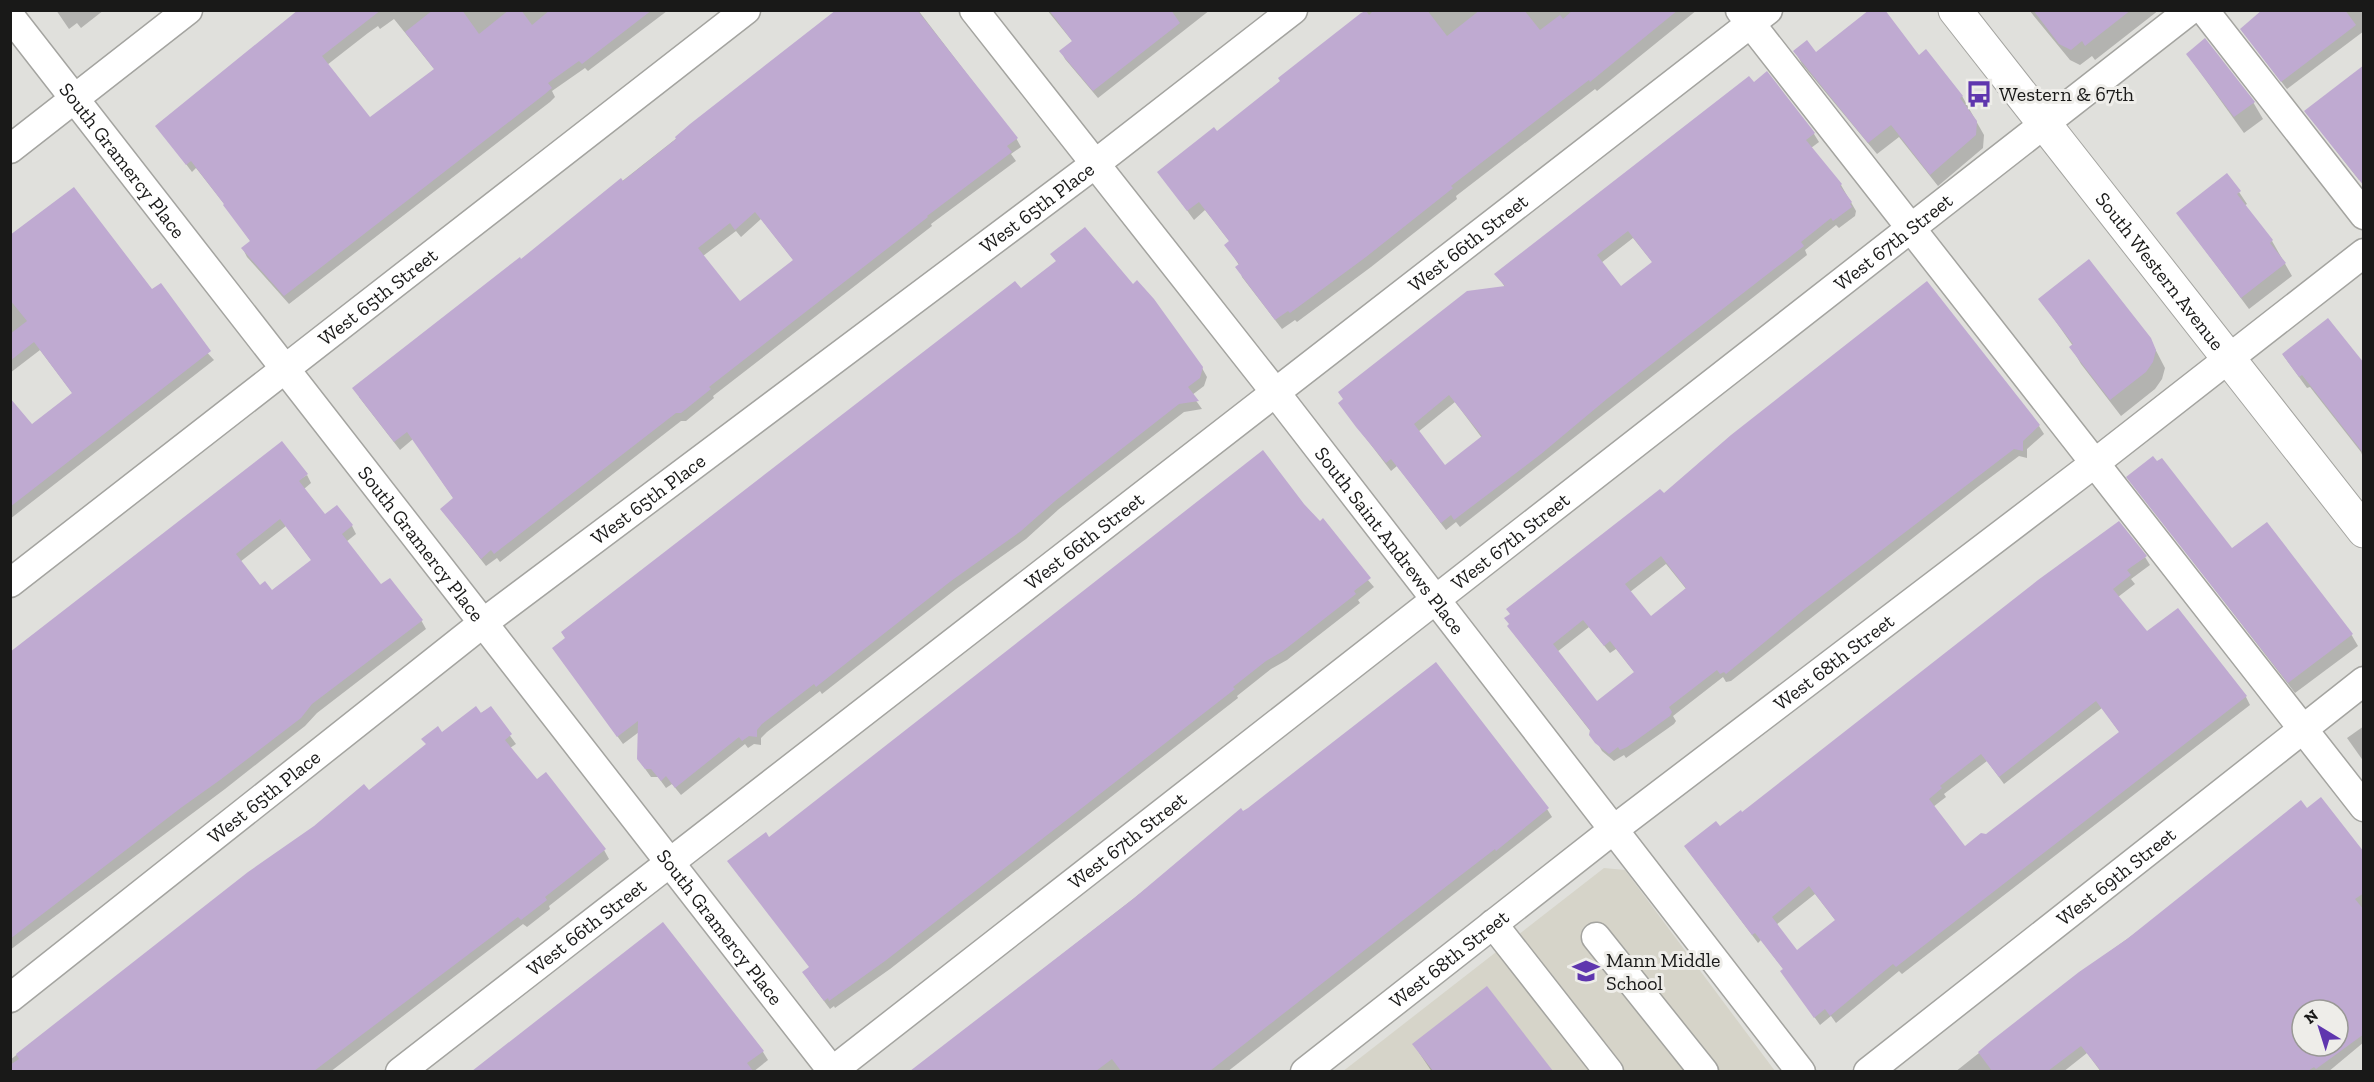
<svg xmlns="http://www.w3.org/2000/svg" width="2374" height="1082" font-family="'Zilla Slab',serif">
  <rect width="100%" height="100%" fill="#e0e0dc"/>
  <path fill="#d6d4c9" d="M1604,868L1625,870L1775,1071L1342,1072Z"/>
  <g fill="#0003" fill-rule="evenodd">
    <path d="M56,10H104L81,28L77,23L69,29Z"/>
    <path d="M301,10H666L667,11L588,71L585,68L552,91L555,97L550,102L289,304L247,257L243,249L251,242L225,205L196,168L192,172L157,126ZM394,19L435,70L369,119L327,65L368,33L378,26L380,29Z"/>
    <path d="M839,10H918L1016,138L1021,147L1011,154L1016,161L931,224L932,226L713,396L714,398L686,421H681L500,562L497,558L486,566L441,509L454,499L413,439L400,450L359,397L521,261ZM761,219L794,261L740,303L703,256L736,231L741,237Z"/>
    <path d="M1047,10H1210L1098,98L1065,59L1061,51L1073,42Z"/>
    <path d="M1366,10H1697L1597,91L1595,89L1456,196L1457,199L1371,267L1297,322L1295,320L1282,329L1242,277L1239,265L1226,245L1230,242L1205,210L1194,220L1159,172L1217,134Z"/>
    <path d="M2029,10H2159L2095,60L2092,56L2080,65L2070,60Z"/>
    <path d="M2267,10H2364V31L2287,89L2241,29Z"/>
    <path d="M1795,51L1919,57L1962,96L1984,135L1983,148L1938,186L1899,137L1877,154L1802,64Z"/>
    <path d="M2187,54L2253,102L2263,119L2244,133Z"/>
    <path d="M1767,73L1814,134L1819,142L1811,148L1841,185L1856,211L1855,216L1839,228L1836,225L1805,250L1807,255L1460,527L1456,522L1446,530L1397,466L1391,471L1345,411L1505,287L1496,274ZM1633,238L1653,263L1621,288L1601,263ZM1455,402L1482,438L1445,467L1418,432Z"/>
    <path d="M2306,112L2364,177L2359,180Z"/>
    <path d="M2239,192L2247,204L2244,206L2272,241L2292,276L2249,309L2178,214Z"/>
    <path d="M10,241L151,292L214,360L10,519V400L31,427L73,394L40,350L10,373Z"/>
    <path d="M1052,255L1202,368L1207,377L1204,386L1192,395L1202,409L1184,412L1059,509L1026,539L956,589L822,694L820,691L767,732L761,738V745L754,744L748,748L745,744L681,795L672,784L666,788L658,777H651L638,759L639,732L623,744L554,649L1057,262Z"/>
    <path d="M2040,299L2150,339L2165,368L2162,379L2155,389L2121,416L2081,364L2071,347L2073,346Z"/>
    <path d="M2283,355L2364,365V460L2361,452L2310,387L2307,388Z"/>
    <path d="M2039,426L2044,434L2027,449V458L2019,456L1979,486L1731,681L1726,682L1723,677L1673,716L1676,721L1674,724L1626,758L1624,755L1614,761L1602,751L1591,732L1514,634L1663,495ZM1666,564L1687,590L1650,618L1630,592ZM1589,627L1610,653L1616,649L1635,673L1597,704L1557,652Z"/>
    <path d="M307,475L311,483L304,489L325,516L352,526L356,534L346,542L381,586L421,620L426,629L317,713L305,726L225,789L10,950V654ZM286,526L312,561L272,592L259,587L240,562Z"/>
    <path d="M2128,477L2351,634L2358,646L2295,693Z"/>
    <path d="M1303,505L1374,587L1358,600L1360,603L1287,660L1271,669L1237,696L1238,698L890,969L835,1008L834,1006L830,1009L809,981L810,968L769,839Z"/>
    <path d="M2145,557L2150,565L2131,579L2135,584L2118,597L2147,633L2246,697L2250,705L1902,974L1899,971L1836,1023L1831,1016L1820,1025L1787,979L1784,970L1761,940L1758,943L1685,846L1720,828ZM2102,708L2120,733L1986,836L1965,848L1933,807L1946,797L1944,794L1987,761L2004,784ZM1815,894L1836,921L1797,952L1776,925Z"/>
    <path d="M490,708L516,744L510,748L537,782L604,850L609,859L549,906L550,909L527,927L523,924L330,1072H10V1060L210,903L369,792L442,734Z"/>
    <path d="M2364,726V762L2347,738Z"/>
    <path d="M1547,809L1552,817L1227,1072H912L1243,813Z"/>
    <path d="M2306,810L2364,854V1042L2328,1072H2101L2087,1053L2063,1072H1955L2080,973ZM2302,1010H2338V1046H2302Z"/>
    <path d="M663,924L763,1052L768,1060L753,1072H474Z"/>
    <path d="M1487,988L1551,1072H1432L1414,1045Z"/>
  </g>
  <g fill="#bfaad1" fill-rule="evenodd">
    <path d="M298,10H381L322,56L370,117L434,69L405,32L433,10H462L479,34L509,10H521L532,25L550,10H652L582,64L579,61L548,83L552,88L545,94L284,296L241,248L250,241L223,205L224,204L191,161L186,165L155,126Z"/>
    <path d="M836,10H917L1018,138L1007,146L1012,152L927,216L928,217L709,387L711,389L681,413H676L494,554L491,550L481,559L440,509L453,498L407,432L394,442L352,388L520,257L521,259L621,178L623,181L676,139L675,137L690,124ZM755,212L793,260L740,301L698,248L730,223L735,230Z"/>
    <path d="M1049,10H1171L1180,23L1093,91L1059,51L1072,41Z"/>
    <path d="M1374,10H1427L1447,36L1480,10H1524L1540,30L1560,15L1563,19L1573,10H1678L1590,82L1589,80L1451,186L1453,188L1366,257L1290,313L1288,311L1275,320L1235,267L1239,264L1224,245L1229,241L1199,202L1187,211L1157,172L1214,127L1217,131L1280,81L1278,78L1361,13L1366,11L1369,15Z"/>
    <path d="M1869,10H1885L1919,55L1926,49L1963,96L1960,98L1977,121L1976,135L1930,175L1891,125L1868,143L1793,51L1807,40L1816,52Z"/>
    <path d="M2033,10H2131L2085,46L2082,41L2071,50L2059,44Z"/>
    <path d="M2262,10H2345L2356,25L2281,82L2240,29Z"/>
    <path d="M2205,38L2255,102L2234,117L2186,54Z"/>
    <path d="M2364,65V186L2304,111Z"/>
    <path d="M1767,71L1815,133L1806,140L1842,184L1840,186L1852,202L1850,204L1852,207L1833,221L1831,218L1801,242L1804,246L1608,398L1541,454L1454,520L1451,515L1441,523L1391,459L1386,463L1356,427L1338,403L1343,399L1338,392L1467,291L1505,286L1494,274L1749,76L1754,82ZM1628,231L1652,262L1621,286L1597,255ZM1449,395L1482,436L1445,465L1414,424Z"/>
    <path d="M2227,173L2241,191L2237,194L2273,240L2270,243L2286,263L2241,298L2176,213Z"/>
    <path d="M74,187L152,289L161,283L211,351L10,507V398L32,424L72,393L34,342L10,361V334L27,321L10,300V235Z"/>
    <path d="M1085,227L1133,284L1137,280L1154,299L1203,367L1200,378L1188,387L1199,401L1179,404L1055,501L1021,531L951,581L816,687L814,684L762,724L757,730V737L749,736L742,741L739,737L675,788L666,776L661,781L651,769H645L637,759L638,721L617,737L552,648L565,638L561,632L1015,281L1021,288L1056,261L1050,254Z"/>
    <path d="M2089,259L2151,338L2156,350L2153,362L2146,372L2110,400L2069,347L2073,344L2038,299Z"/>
    <path d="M1927,281L2040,425L2023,441V451L2014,449L1806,608L1726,674L1724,672L1720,674L1717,670L1669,707L1672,712L1670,716L1627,747L1620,750L1618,747L1609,754L1595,743L1589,735L1590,730L1507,626L1509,624L1504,618L1510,614L1506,609L1660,489L1664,493L1731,435ZM1661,556L1686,588L1651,616L1625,584ZM1583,620L1604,646L1610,641L1634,672L1597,701L1553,644Z"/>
    <path d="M2328,318L2364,363V454L2302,375L2299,377L2282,354Z"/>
    <path d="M282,441L308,474L299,481L325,514L337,505L353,525L342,534L381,584L390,578L423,620L312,704L301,718L220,780L182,807L10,939V652ZM280,519L311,560L272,590L265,581L260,585L236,554Z"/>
    <path d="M1263,450L1304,504L1320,521L1323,518L1371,578L1354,591L1356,594L1283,651L1266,661L1233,687L1235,689L885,961L829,1001L828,998L824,1001L802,972L809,967L727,861L766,832L769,837Z"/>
    <path d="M2153,456L2157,461L2162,458L2232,548L2267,522L2353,634L2288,683L2126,477Z"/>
    <path d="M2119,521L2147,556L2127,570L2131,575L2113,589L2147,631L2178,608L2247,696L1896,967L1893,964L1830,1016L1825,1009L1814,1018L1780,971L1783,969L1755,933L1752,935L1684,846L1716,821L1720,826L1741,810L1742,812L2038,580ZM2096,701L2119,732L1986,834L1981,833L1965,846L1929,799L1942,788L1940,786L1981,754L1999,777ZM1809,886L1835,920L1797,950L1772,917Z"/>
    <path d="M1436,662L1549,808L1496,851L1495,849L1443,889L1210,1071H1121L1112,1059L1096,1071H910L1133,899L1241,808L1243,811L1248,808Z"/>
    <path d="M476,706L481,713L491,706L512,734L505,740L537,779L546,772L606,849L545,897L547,900L521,920L518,917L314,1071H10V1065L19,1059L16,1054L248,872L314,826L364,784L369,790L426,744L421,739L438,726L442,732Z"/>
    <path d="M2321,797L2364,852V893L2355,899L2364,910V1034L2316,1069L2314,1067L2308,1071H2101L2081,1046L2048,1071H1992L1978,1052L1991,1041L2079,972L2127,939L2301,800L2307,808ZM2302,1010H2338V1046H2302Z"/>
    <path d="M663,922L764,1051L747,1063L753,1071H472Z"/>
    <path d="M1487,986L1553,1071H1433L1412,1044Z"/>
  </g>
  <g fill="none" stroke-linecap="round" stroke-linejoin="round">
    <defs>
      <g id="minor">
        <path id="s1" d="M974,10L1275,392L1801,1072"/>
        <path d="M1740,10L2364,807"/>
        <path d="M2204,10L2364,215"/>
        <path id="s2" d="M10,16L833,1072"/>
        <path d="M10,149L188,10"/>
        <path id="s3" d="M10,583L746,10"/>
        <path d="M1493,924L1609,1072"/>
        <path d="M1596,937L1704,1072"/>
        <path id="s4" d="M10,998L483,623L1095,164L1293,10"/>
        <path id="s5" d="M400,1072L1768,10"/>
        <path id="s6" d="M831,1072L2190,10"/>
        <path id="s7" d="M1305,1072L1613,830L2095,463L2364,253"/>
        <path id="s8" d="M1868,1072L2364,681"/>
      </g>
      <g id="major">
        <path id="s9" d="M1955,10L2364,531"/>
      </g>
    </defs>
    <use href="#minor" stroke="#a4a4a0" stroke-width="31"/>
    <use href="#major" stroke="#a4a4a0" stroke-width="35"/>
    <use href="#minor" stroke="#fff" stroke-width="28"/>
    <use href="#major" stroke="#fff" stroke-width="33"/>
  </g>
  <defs>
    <symbol id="bus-bare" viewBox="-9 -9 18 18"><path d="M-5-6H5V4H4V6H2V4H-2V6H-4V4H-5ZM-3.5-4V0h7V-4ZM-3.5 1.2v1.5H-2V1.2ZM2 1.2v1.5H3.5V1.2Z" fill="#5f36ae" stroke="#eeede9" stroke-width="2.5" paint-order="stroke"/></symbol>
    <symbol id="school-bare" viewBox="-9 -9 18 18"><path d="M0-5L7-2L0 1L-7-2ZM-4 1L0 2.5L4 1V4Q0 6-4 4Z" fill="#5f36ae" stroke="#eeede9" stroke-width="2.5" paint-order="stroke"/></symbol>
  </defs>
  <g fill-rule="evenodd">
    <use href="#bus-bare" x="1960" y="75" width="38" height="38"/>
    <use href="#school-bare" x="1567" y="952" width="38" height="38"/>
  </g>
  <g text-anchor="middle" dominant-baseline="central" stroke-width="6" stroke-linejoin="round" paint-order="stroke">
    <g font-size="20" fill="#191918" stroke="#eeede9" text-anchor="start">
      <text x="1999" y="94">Western &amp; 67th</text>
      <text x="1606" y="960">Mann Middle<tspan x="1606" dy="23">School</tspan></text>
    </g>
    <g font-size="20" fill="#191918" stroke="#eeede9">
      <text stroke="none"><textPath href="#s2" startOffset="183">South Gramercy Place</textPath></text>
      <text stroke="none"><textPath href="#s4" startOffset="1296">West 65th Place</textPath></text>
      <text stroke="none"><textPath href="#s5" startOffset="1352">West 66th Street</textPath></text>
      <text stroke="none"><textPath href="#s6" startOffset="1348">West 67th Street</textPath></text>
      <text stroke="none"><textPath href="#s9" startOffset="332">South Western Avenue</textPath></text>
      <text stroke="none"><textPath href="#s3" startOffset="466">West 65th Street</textPath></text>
      <text stroke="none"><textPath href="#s4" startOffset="810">West 65th Place</textPath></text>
      <text stroke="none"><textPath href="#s1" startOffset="674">South Saint Andrews Place</textPath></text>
      <text stroke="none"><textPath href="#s6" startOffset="862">West 67th Street</textPath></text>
      <text stroke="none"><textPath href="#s5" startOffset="866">West 66th Street</textPath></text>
      <text stroke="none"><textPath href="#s2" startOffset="669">South Gramercy Place</textPath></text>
      <text stroke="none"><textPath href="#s7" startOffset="669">West 68th Street</textPath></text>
      <text stroke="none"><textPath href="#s4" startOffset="324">West 65th Place</textPath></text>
      <text stroke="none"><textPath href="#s6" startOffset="376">West 67th Street</textPath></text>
      <text stroke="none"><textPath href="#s8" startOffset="316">West 69th Street</textPath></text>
      <text stroke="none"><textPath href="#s5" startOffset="236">West 66th Street</textPath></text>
      <text stroke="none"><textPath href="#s2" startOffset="1155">South Gramercy Place</textPath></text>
      <text stroke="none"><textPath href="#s7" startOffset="183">West 68th Street</textPath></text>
    </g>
  </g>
  <rect width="2374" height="1082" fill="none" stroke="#191918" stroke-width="24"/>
  <g transform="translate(2320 1028) rotate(322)"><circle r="28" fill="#eeede9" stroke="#999895" stroke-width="1.5"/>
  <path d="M0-4.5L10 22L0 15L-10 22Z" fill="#5f36ae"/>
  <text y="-9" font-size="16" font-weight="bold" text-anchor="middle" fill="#191918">N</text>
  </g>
</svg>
